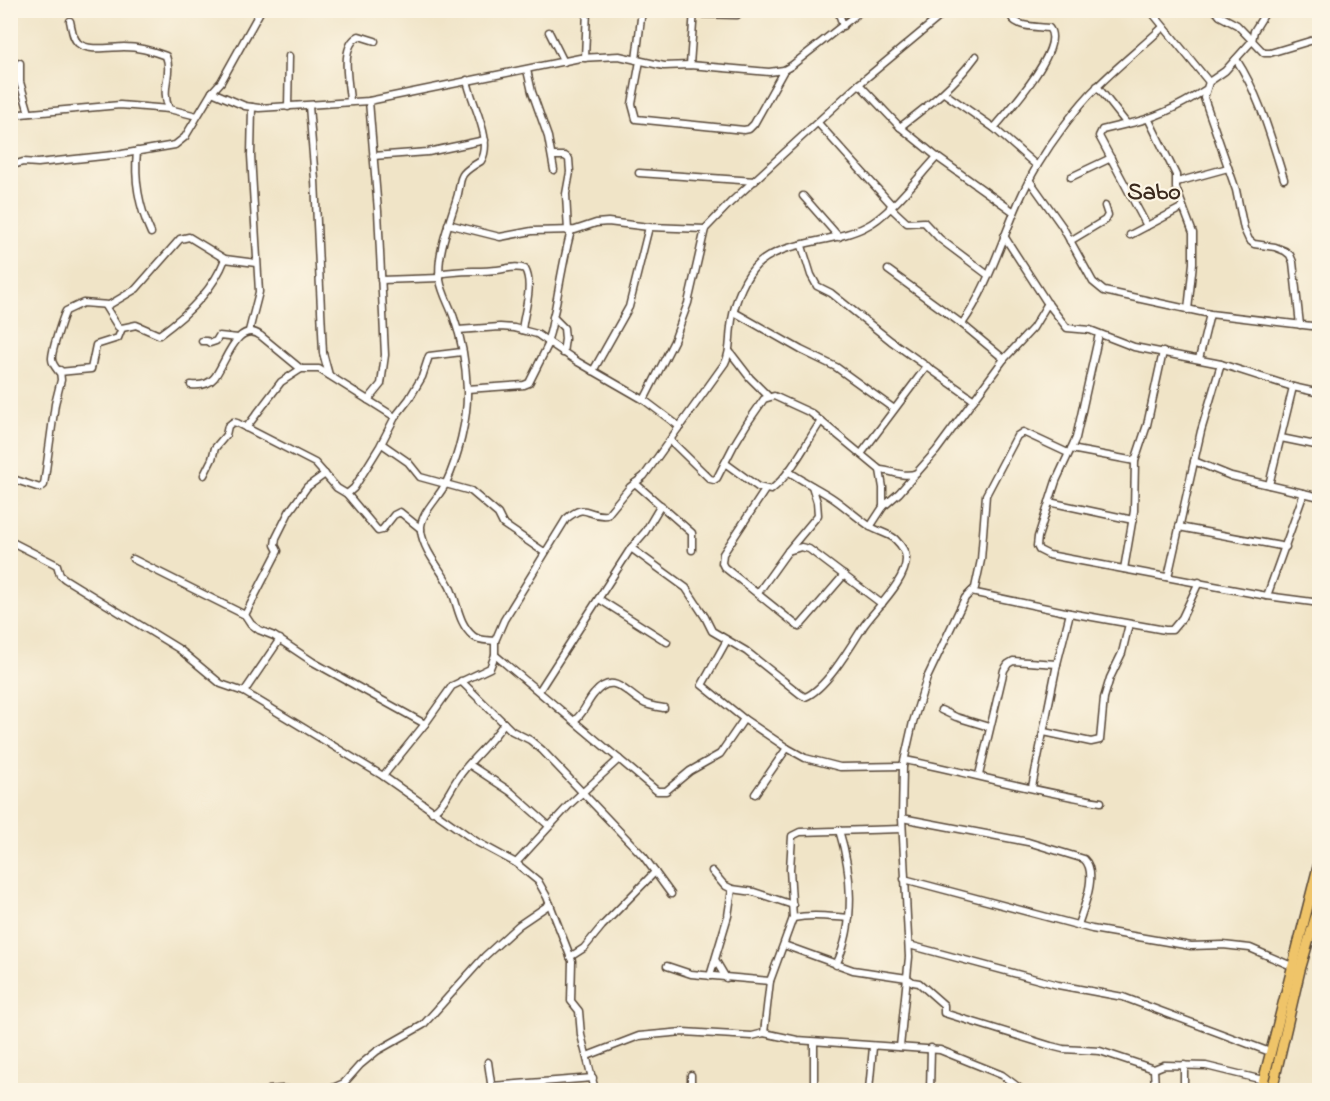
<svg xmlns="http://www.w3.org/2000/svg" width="1330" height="1101" font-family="'Indie Flower',sans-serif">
  <rect width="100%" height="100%" fill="#fcf5e5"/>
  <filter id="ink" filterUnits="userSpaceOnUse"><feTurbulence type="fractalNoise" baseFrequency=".0167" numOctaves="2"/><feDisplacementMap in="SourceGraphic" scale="12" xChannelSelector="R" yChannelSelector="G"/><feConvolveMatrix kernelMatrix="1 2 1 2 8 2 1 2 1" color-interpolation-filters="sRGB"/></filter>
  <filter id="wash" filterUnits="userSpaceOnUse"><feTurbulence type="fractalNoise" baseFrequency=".008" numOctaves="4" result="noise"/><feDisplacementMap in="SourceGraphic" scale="24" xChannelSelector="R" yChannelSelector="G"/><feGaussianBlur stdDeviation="1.35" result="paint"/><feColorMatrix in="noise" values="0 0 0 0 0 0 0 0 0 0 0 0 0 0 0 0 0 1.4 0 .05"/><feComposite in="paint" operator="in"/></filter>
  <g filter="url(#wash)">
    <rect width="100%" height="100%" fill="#f0e4c7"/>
  </g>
  <g filter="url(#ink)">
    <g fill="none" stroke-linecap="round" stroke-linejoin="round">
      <defs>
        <g id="street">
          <path d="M510,10L529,11"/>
          <path d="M838,10L843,26"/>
          <path d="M1150,10L1209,82"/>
          <path d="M1215,10L1220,16L1237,25L1264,53H1270L1320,38"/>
          <path d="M1267,10L1254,31L1252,41L1225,71L1209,82L1204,98L1236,190L1244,229L1249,240L1254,244L1275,247L1285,251L1290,255L1293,262L1300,325"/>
          <path d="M694,14L737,15L742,10"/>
          <path d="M70,21C72,29 72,37 78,43C88,52 111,47 124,47C137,47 153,51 166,56C173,74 160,88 169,109"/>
          <path d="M549,32L564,62"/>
          <path d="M585,58L587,10"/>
          <path d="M1236,59C1260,96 1271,138 1284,179"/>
          <path d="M636,60L642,10"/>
          <path d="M640,61L632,104L636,119L744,130L749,129L754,124L784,70"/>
          <path d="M20,63V82L29,113"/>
          <path d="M690,65L694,10"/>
          <path d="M527,70L532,92L548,137L554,170"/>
          <path d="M467,80C471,103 494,140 481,161C452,178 465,177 455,204C448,226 436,257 440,280C442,293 450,306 454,318C462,340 466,367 467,390C468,418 458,458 446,483C439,498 419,514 421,531C424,552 441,569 450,587C458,604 458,623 473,636C479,641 488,640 495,641"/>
          <path d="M859,84L900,127L937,157L1014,212"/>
          <path d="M1097,86L1127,124C1153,119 1182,105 1205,90"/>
          <path d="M212,92L245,106L259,108L369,101L580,58L619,56L664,66L690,65L769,72L784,70L791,66L862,10"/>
          <path d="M944,93L994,128L1037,166"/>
          <path d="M350,101C349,83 339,46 359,36L375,41"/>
          <path d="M309,106L315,180L323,353L329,375"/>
          <path d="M288,107L289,56"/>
          <path d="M10,115L120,105L169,109L197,116"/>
          <path d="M1148,118L1176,175V188L1193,233V263L1188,310"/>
          <path d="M818,123L892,205"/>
          <path d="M1127,124L1102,130L1099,136L1147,226"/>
          <path d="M900,127C929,105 955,85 976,56"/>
          <path d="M994,128C1008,112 1066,47 1049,28C1034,26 1012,29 1009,10"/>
          <path d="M137,151C134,180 139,207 151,233"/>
          <path d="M373,156L428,152L485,140"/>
          <path d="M552,156H565L569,159L570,172L566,194L568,231"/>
          <path d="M10,166L23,162L38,163L122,154L175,145L185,137L212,92L221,82L261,10"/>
          <path d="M639,173L755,181"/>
          <path d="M1071,177L1111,158"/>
          <path d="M1030,181L1062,226L1093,282L1104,291L1210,314L1320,327"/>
          <path d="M1177,182L1228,168"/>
          <path d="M803,196L839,237"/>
          <path d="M890,207L907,223L924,222L940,239L988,275"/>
          <path d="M448,224L500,237L532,231L575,230L596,223L608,222L649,227L705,229"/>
          <path d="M1130,235L1183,207"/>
          <path d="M1004,236L1046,301L1067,328L1090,330L1134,347L1221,364L1293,387L1320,393"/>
          <path d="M1070,241L1105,220L1108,215L1105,206"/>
          <path d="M802,246L811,275L817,286L831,293L891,341L974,400"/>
          <path d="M888,270L962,324L1004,359"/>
          <path d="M439,274C459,270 477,272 497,270C507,269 516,265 525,269C534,285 524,312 522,330"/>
          <path d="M381,280L440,278"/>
          <path d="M105,306L118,327L122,328L136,325L159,335C187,315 213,291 225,259"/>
          <path d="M734,312L801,350L836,367L894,409"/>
          <path d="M553,317L564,328L565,339L563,353"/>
          <path d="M962,324C995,278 1007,216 1037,166C1052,141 1077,106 1098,86C1119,65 1142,47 1163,27"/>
          <path d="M122,328L118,338L96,345L91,369L59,372C56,368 52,364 52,359C51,353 63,316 66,311L83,303L109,305L136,289L180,239L189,237L225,259L256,263"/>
          <path d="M458,330L500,327L514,328L537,334L578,362L644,400L680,427"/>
          <path d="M249,331L259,292L251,155L252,107"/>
          <path d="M1099,334L1076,438L1056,481L1038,537L1037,546L1039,550L1049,555L1267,596L1320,603"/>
          <path d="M202,341H207L210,343L216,341L219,336L238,338"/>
          <path d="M547,341C552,331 552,320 555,309C560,283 564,256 571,231"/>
          <path d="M730,352L750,378L768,396"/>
          <path d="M1199,359L1210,314"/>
          <path d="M593,371L629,307L649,227"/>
          <path d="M191,385C200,386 208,385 214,378C225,365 237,318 261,336L301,369"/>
          <path d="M467,389L524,385L529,383L549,343"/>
          <path d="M368,400L381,384L385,355L378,211L369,101"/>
          <path d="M644,400L674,341L688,303L705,229L731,202L859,84L937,19L944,10"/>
          <path d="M246,428L281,382L301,369H319L395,417"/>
          <path d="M1281,438L1320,446"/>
          <path d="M671,441L710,479L714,480L717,478L734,445L748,422L764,399L774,396L811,413L880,470L883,488V507"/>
          <path d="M382,444L408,462L420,477L471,491L498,514L503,524L544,552"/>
          <path d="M1071,449L1135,461"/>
          <path d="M861,454L927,366"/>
          <path d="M1194,461L1231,476L1320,497"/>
          <path d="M725,463L758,487L771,490C792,473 806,443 821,421"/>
          <path d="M880,470C894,471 903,478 917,473"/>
          <path d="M204,475L212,459L215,448L226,435L228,426L233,422L237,423L315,463L337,488L347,494L378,531L382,530L394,515L400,512L421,529"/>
          <path d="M10,478L40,488L44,485L55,404L61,380L60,370"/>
          <path d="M635,483L692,533V550"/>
          <path d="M1269,485L1293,387"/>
          <path d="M765,490L723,554L722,563L724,567L799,627L844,575"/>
          <path d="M347,494L354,488L380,446L395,417L409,399L422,377L429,356L462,352"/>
          <path d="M1049,502L1133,520"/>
          <path d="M870,527L883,507L899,493L936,451L1004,359L1033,328L1048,303"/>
          <path d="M1179,527L1286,547"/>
          <path d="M10,541L57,565L60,575L65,579L179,649L221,684L244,692L383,776L477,842L516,863L538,881L547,897L572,961L571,1001L579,1011L581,1035L595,1090"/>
          <path d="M631,548L686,588L705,617L712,631L746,651L800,694L805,697C826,689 851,646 863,627C874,610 907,581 906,558C906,551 900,544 895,539C888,533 879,532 871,527C857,518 845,506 831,497C817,488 802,481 788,471"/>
          <path d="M788,551L801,547L809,549L882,604"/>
          <path d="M133,559L245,615L251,624L259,630L274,636L313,662L425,724"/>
          <path d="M1124,569L1134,511L1135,461L1147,425L1163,352"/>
          <path d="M1168,577L1201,431L1221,364"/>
          <path d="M971,592L1070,613L1165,630H1172L1182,618L1199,582"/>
          <path d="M758,593L788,551L818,515L817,502L812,486"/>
          <path d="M1267,596L1304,493"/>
          <path d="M599,599L667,642"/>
          <path d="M245,615L278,551L275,545L276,538L289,512L307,487L325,474"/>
          <path d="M727,640L702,685L744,719L787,748L805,758L840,767L903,766"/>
          <path d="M495,655L657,791H666L690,771L720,754L744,719"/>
          <path d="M461,681L512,731L530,740L542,750L644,857L671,894"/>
          <path d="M539,691L631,548L645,532L661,505"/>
          <path d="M244,692L280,639"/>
          <path d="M941,710L956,717L989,727"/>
          <path d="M575,720C585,712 586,703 594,694C613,671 625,692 642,702C648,706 657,707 664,708"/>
          <path d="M1044,732L1091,742L1100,740L1104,698L1110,678L1122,653L1129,624"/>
          <path d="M905,760C971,773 1035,792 1101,802"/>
          <path d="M470,765L511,792L549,826"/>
          <path d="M979,775L1004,670L1008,664L1013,661L1057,664"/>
          <path d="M383,776L425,724L452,686L490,668L495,655V641L504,620L566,519C588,501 585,517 607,515L630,487L644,476L725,363C731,351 729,341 731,327C733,308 741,283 754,268C778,240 832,244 865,227C889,216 918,177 937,157"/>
          <path d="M1032,787L1057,664L1070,613"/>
          <path d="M755,794L787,748"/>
          <path d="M432,812C445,804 449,791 458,778C471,758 491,744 504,723"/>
          <path d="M902,818L1028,842L1084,859C1099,873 1083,909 1078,925"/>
          <path d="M516,863L570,804L619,759"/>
          <path d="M712,871L724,885L732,889L754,892L793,905"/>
          <path d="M904,879L1092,929L1191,946L1223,945L1250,948L1294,967"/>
          <path d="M793,918C813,914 830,917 849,918"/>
          <path d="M784,945L853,970L907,978L913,982L919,983L944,1005V1013L1051,1046L1063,1049L1100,1051L1154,1069L1164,1065L1206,1066L1263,1080"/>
          <path d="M909,945L1058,985L1123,997L1270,1052"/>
          <path d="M570,957L584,948L602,926L655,872"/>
          <path d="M716,961L726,978"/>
          <path d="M836,965C856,924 852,872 839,830"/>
          <path d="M667,966L691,974L770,981"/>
          <path d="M710,976L728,916L732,889"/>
          <path d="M764,1033L770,981L793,918L790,869L792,836L800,832L902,829"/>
          <path d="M900,1047L909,957L902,818L903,766L913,722L927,678L965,598L975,588L981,560L986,495L1017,436L1023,432L1068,453"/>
          <path d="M587,1056L639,1036L683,1032L752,1036L764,1033L797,1040L940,1050L1002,1075L1022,1090"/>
          <path d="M488,1062L492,1090"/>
          <path d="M1154,1069L1155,1090"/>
          <path d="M492,1086L593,1078"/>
          <path d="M269,1090L282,1089L296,1090"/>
          <path d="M328,1090L344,1083L360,1065L377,1051L423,1025L485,956L519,925L550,904"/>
          <path d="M691,1090V1075"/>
          <path d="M814,1090V1042"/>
          <path d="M869,1090L873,1047"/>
          <path d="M930,1090L931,1048"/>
          <path d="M1184,1090V1065"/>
        </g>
        <g id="primary">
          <path d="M1261,1090L1320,859"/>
          <path d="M1272,1090L1300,970L1320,902"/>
        </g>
      </defs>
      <use href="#street" stroke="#564637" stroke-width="9"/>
      <use href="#primary" stroke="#564637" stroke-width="12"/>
      <use href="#street" stroke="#fff" stroke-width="6"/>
      <use href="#primary" stroke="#efc469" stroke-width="9"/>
    </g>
  </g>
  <g text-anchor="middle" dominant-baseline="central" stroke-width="4.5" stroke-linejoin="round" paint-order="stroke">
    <g font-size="24" font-weight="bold" fill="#3b2a1e" stroke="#fcf5e5">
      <text x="1154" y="193">Sabo</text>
    </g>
  </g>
  <rect width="1330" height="1101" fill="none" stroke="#fcf5e5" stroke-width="36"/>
</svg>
